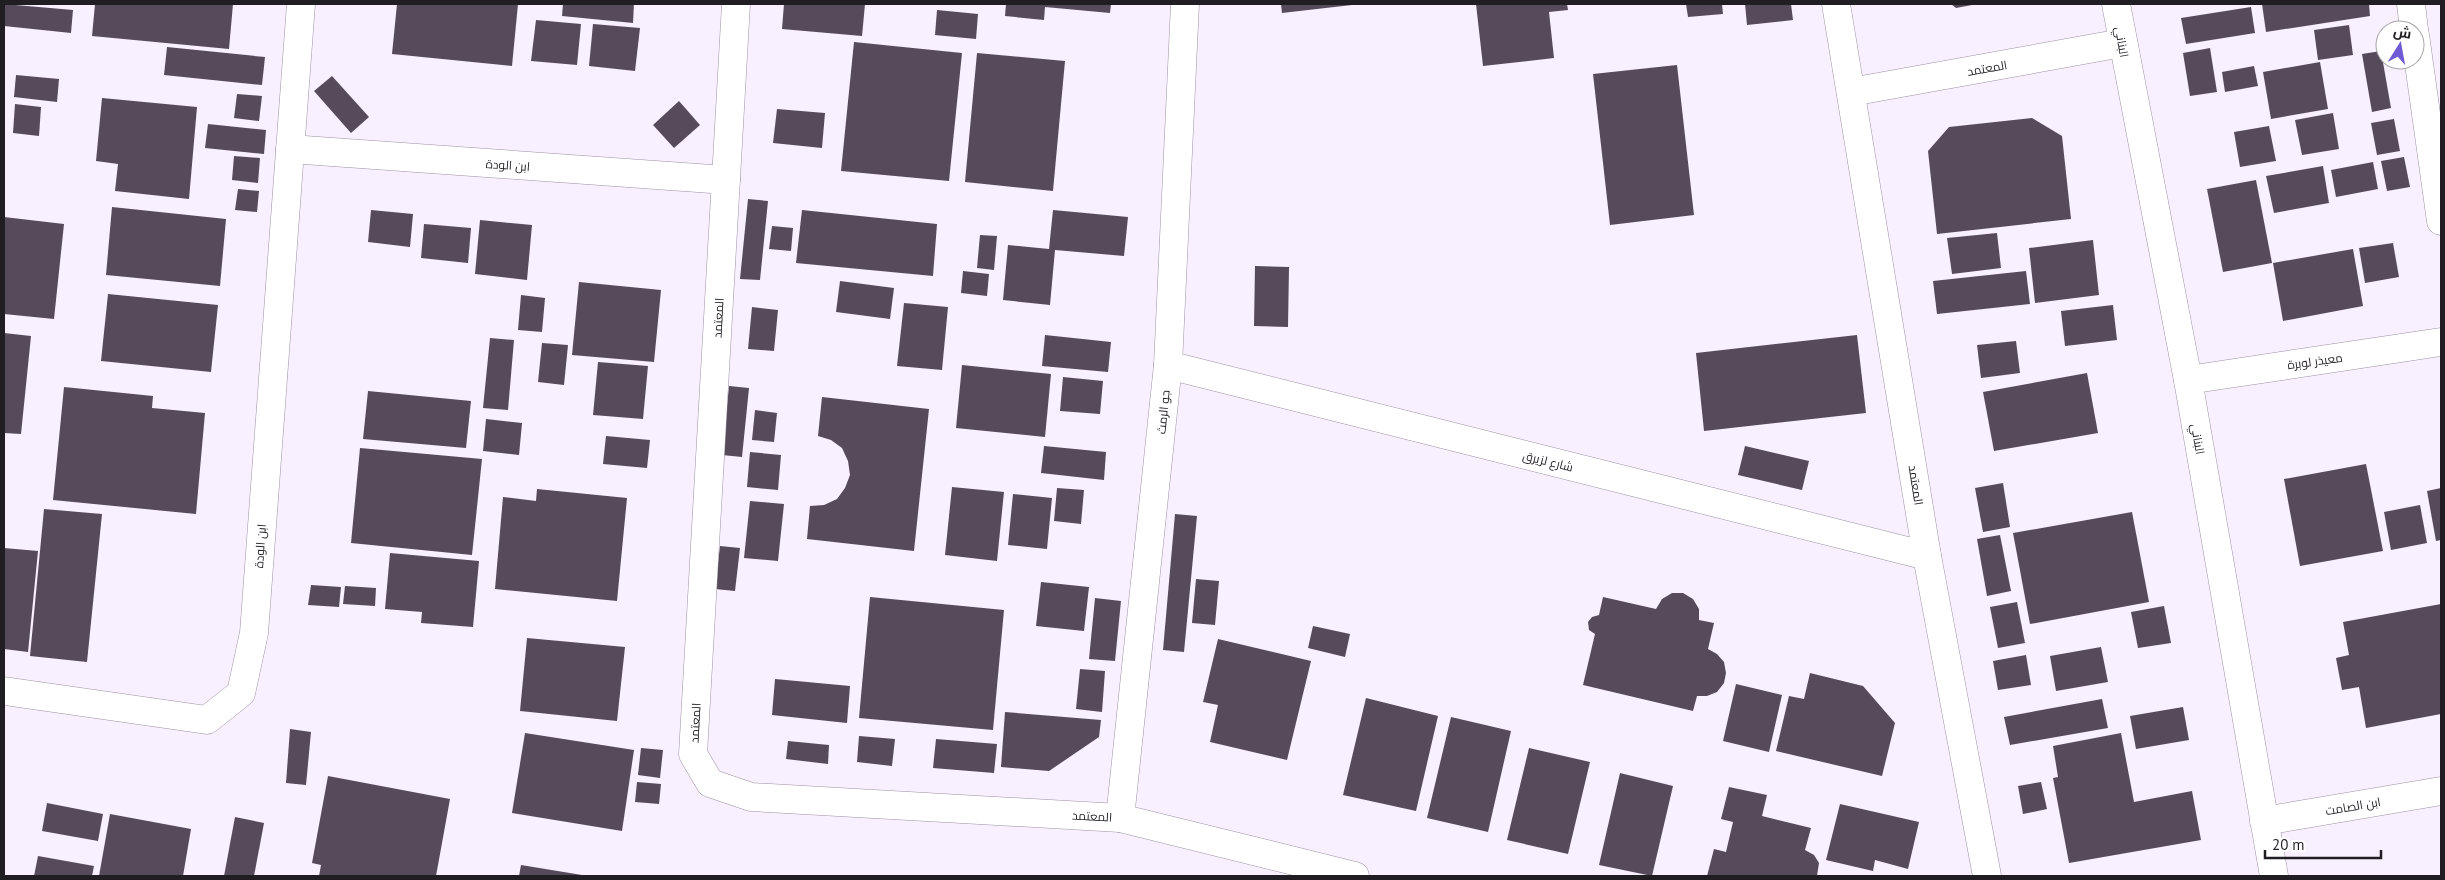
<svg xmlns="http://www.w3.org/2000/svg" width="2445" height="880" font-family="'PT Sans',Cairo,sans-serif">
  <rect width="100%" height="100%" fill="#f9f0ff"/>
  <g fill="#564b5a">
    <path d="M4,4L73,10L71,33L4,26Z"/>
    <path d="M95,4H233L229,49L92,36Z"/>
    <path d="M397,4H518L512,66L392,54Z"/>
    <path d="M563,4H634L633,23L562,16Z"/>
    <path d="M784,4H865L862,36L782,29Z"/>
    <path d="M1006,4H1111L1110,13L1045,7L1044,20L1005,16Z"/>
    <path d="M1281,4H1352V5L1282,13Z"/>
    <path d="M1476,4H1567L1568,10L1549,12L1554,58L1483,66Z"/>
    <path d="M1686,4H1722L1723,14L1688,17Z"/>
    <path d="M1745,4H1791L1793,20L1747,25Z"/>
    <path d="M1951,4H1972V5L1956,8Z"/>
    <path d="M2262,4H2369L2370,16L2266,32Z"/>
    <path d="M2251,7L2255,33L2186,44L2181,18Z"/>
    <path d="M937,10L978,14L976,39L935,35Z"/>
    <path d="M536,20L581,24L577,65L531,61Z"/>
    <path d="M593,24L640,28L635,71L589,66Z"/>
    <path d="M2349,25L2353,55L2318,60L2314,30Z"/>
    <path d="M854,42L962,53L949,181L841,171Z"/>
    <path d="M167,47L265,57L262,85L164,75Z"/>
    <path d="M2210,48L2217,92L2190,96L2183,53Z"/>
    <path d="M2381,51L2391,108L2372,112L2362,54Z"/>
    <path d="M977,53L1065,61L1053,191L965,182Z"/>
    <path d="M2320,62L2328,109L2271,119L2263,72Z"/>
    <path d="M1677,65L1694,215L1610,225L1593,74Z"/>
    <path d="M2254,66L2258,86L2225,92L2222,72Z"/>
    <path d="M16,75L59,79L57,102L14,97Z"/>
    <path d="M332,76L369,117L351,133L314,91Z"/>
    <path d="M237,94L262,96L259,121L234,118Z"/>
    <path d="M102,98L197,107L189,199L115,191L118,164L96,161Z"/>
    <path d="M679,101L700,125L674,148L653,125Z"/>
    <path d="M15,104L41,107L39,136L13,133Z"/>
    <path d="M777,109L825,113L822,148L773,143Z"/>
    <path d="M2333,113L2339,149L2302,155L2295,120Z"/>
    <path d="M2032,118L2062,136L2071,219L1937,234L1928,151L1949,127Z"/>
    <path d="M2394,119L2400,151L2377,155L2371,123Z"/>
    <path d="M208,124L266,130L264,154L205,148Z"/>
    <path d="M2269,126L2276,161L2240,167L2234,132Z"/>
    <path d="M234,156L260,158L258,183L232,180Z"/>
    <path d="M2404,157L2410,187L2387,191L2381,161Z"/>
    <path d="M2373,162L2378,189L2336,197L2331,170Z"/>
    <path d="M2323,166L2329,203L2274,213L2266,176Z"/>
    <path d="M2256,180L2272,263L2223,272L2207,189Z"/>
    <path d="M238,189L259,191L257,212L235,210Z"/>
    <path d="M748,199L768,201L760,280L740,279Z"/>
    <path d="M112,207L226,219L220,286L106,275Z"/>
    <path d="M371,210L413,214L410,247L368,242Z"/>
    <path d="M802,210L937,224L933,276L796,263Z"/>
    <path d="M1053,210L1128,217L1124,256L1055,250L1050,305L1003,300L1008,245L1049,249Z"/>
    <path d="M4,217L64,224L54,319L4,314Z"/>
    <path d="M480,220L532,225L527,280L475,274Z"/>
    <path d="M424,224L471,228L468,263L421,258Z"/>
    <path d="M772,226L793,228L791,251L769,249Z"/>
    <path d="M1997,233L2001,268L1952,274L1947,238Z"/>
    <path d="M980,235L997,236L994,270L977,268Z"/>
    <path d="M2093,240L2099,295L2035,303L2029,248Z"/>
    <path d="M2393,243L2399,277L2365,283L2359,248Z"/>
    <path d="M2353,249L2363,306L2283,321L2273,263Z"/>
    <path d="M1255,266L1289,267L1288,327L1254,326Z"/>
    <path d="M963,271L989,274L987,296L961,293Z"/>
    <path d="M2026,271L2030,304L1937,314L1933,281Z"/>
    <path d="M840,281L894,288L890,319L836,312Z"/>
    <path d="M579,282L661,290L654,362L572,355Z"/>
    <path d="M108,294L218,305L211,372L101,361Z"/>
    <path d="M521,295L545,298L542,332L518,330Z"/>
    <path d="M904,303L948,307L942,370L897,366Z"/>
    <path d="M2113,305L2117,340L2065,346L2061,311Z"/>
    <path d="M752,307L778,310L774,351L748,349Z"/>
    <path d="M4,333L31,336L21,434L4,433Z"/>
    <path d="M1045,335L1111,342L1108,372L1042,366Z"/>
    <path d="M1857,335L1866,413L1704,431L1696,353Z"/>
    <path d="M490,338L514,340L508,410L483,408Z"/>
    <path d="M2016,341L2020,373L1981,378L1977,345Z"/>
    <path d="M542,343L568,345L564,385L538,382Z"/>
    <path d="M598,362L648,366L643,419L593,415Z"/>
    <path d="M962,365L1051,374L1045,437L956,428Z"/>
    <path d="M2087,373L2098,433L1994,451L1983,392Z"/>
    <path d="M1063,377L1103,381L1100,414L1060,411Z"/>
    <path d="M729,386L749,388L742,457L722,455Z"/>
    <path d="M64,387L153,396L152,408L205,413L196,514L53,500Z"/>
    <path d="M368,391L471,401L466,448L363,439Z"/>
    <path d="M822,397L929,409L914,551L807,539L810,506L824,505L837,499L845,488L850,475L848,461L842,448L831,440L818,436Z"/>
    <path d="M755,410L777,413L774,442L752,440Z"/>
    <path d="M486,419L522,423L519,455L483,451Z"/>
    <path d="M606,436L650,440L647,468L603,464Z"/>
    <path d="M1044,446L1106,452L1104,480L1041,473Z"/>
    <path d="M1745,446L1809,461L1802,490L1738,475Z"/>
    <path d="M360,448L482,459L472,555L351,543Z"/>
    <path d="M750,452L781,455L778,490L747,487Z"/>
    <path d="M2366,464L2383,551L2300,566L2284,479Z"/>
    <path d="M2003,483L2010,527L1983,532L1975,488Z"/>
    <path d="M952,487L1004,492L997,561L945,555Z"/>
    <path d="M1057,488L1084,490L1081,524L1054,521Z"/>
    <path d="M2441,488V540L2436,541L2427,491Z"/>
    <path d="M537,489L627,498L617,601L495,589L503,497L536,501Z"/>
    <path d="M1013,494L1052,498L1047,549L1008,545Z"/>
    <path d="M750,501L784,504L778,561L744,558Z"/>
    <path d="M2420,505L2427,543L2391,550L2384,512Z"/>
    <path d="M44,509L102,514L87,662L30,656Z"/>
    <path d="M2132,512L2149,602L2030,624L2013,533Z"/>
    <path d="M1175,514L1197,516L1184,652L1163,650Z"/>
    <path d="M2000,535L2011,591L1987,596L1977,539Z"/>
    <path d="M720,546L740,548L735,591L715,589Z"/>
    <path d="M4,548L38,551L28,652L4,649Z"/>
    <path d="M390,553L479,561L473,627L421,623L422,612L385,609Z"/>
    <path d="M1196,579L1219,581L1215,625L1192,623Z"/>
    <path d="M1041,582L1089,587L1084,631L1036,626Z"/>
    <path d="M311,585L341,587L339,607L308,605Z"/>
    <path d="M345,586L376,588L375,606L343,604Z"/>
    <path d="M1672,593H1683L1693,599L1699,609V620L1714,623L1708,649L1717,654L1724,662L1726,673L1724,683L1717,692L1707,696H1697L1693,711L1583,685L1595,634L1589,630L1588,622L1592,617L1599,615L1603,597L1656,609L1662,599Z"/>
    <path d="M870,597L1004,610L993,730L859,718Z"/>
    <path d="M1095,598L1121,601L1115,661L1089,659Z"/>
    <path d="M2017,602L2025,643L1998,648L1990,607Z"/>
    <path d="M2441,604V714L2366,728L2359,687L2342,690L2336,658L2349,655L2343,622Z"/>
    <path d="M2164,606L2171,643L2138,648L2131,612Z"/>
    <path d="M1313,626L1350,634L1345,657L1308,648Z"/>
    <path d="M527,638L625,647L617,721L520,711Z"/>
    <path d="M1218,639L1311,661L1287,760L1210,742L1218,705L1203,702Z"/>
    <path d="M2101,647L2108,682L2056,691L2050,656Z"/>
    <path d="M2026,655L2031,685L1998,690L1993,661Z"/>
    <path d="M1080,669L1105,671L1102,712L1076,709Z"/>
    <path d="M1810,673L1863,686L1895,723L1882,776L1776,751L1789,696L1804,699Z"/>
    <path d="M775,679L850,686L847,723L772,715Z"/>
    <path d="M1736,684L1782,695L1769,752L1723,741Z"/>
    <path d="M1366,698L1438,716L1416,811L1343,795Z"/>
    <path d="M2102,699L2108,728L2010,745L2004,717Z"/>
    <path d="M2183,707L2189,740L2136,749L2130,716Z"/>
    <path d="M1005,712L1101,720L1099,737L1049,771L1001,767Z"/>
    <path d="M1451,717L1511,731L1488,832L1427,818Z"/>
    <path d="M290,729L311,732L306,785L286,783Z"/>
    <path d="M525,733L634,750L622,831L512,813Z"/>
    <path d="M2121,733L2134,802L2192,791L2201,840L2069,863L2053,778L2058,777L2053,746Z"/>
    <path d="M859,736L895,739L892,766L857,762Z"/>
    <path d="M936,739L997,744L994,773L933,768Z"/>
    <path d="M788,741L829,745L828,764L786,759Z"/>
    <path d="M641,748L663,750L660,778L638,775Z"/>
    <path d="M1529,748L1590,762L1568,854L1507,840Z"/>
    <path d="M1620,773L1673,786L1652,876L1599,865Z"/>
    <path d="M328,776L450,799L436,876H319L321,865L312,863Z"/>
    <path d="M637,782L661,784L659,804L635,802Z"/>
    <path d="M2041,782L2047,809L2023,814L2018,786Z"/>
    <path d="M1729,787L1767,795L1762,816L1811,828L1805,850L1814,855L1819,863L1817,876H1707L1714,849L1726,852L1733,822L1721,819Z"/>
    <path d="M47,803L103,814L98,841L42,831Z"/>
    <path d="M1840,804L1919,822L1908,869L1875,860L1873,871L1826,860Z"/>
    <path d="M110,814L191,829L183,876H99Z"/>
    <path d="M235,817L264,823L254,876H224Z"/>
    <path d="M38,856L94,866L92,876H34Z"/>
    <path d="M521,865L582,875V876H519Z"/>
  </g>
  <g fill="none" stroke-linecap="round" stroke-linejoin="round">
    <defs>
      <g id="minor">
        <path d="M736,4L693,754L710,783L751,797L1120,818L1355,876"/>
        <path d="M1836,4L1927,556L1987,876"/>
        <path d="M2116,4L2188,380L2274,876"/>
        <path d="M2411,4L2414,30"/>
        <path d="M2415,35L2441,221"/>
        <path d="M1851,92L2122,43"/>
        <path d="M290,149L726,180"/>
        <path d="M1168,365L1927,556"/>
        <path d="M2188,380L2441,342"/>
        <path d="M4,691L207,720L241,693L254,633L301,4"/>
        <path d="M1120,818L1168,365L1185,4"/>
        <path d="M2264,821L2441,791"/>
      </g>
    </defs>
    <use href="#minor" stroke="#9c92a3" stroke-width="29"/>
    <use href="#minor" stroke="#fff" stroke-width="28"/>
  </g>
  <g text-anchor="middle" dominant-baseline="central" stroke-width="5" stroke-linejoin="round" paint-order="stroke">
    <g font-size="12" fill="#201d23" stroke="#fff">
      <text transform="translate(2122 42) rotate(80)">البناني</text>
      <text transform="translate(1987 68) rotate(-10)">المعتمد</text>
      <text transform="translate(508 165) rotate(4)">ابن الودة</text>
      <text transform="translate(718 318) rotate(-87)">المعتمد</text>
      <text transform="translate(2315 361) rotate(-8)">معيذر لوبرة</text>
      <text transform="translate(1163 412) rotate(-84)">جو الرمث</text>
      <text transform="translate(2198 439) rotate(80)">البناني</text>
      <text transform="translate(1548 461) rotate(14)">شارع لزيرق</text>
      <text transform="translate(1916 485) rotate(81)">المعتمد</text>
      <text transform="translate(260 546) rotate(-86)">ابن الودة</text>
      <text transform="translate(695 723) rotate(-87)">المعتمد</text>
      <text transform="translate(2353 806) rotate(-10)">ابن الصامت</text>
      <text transform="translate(1092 816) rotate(3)">المعتمد</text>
    </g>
  </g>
  <rect width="2445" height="880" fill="none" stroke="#201d23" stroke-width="10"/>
  <g transform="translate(2400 45) rotate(11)"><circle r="24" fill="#ffffff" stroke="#a6a5a7"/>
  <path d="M0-4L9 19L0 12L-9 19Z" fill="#715bd5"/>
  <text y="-8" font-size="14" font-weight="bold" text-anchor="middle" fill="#201d23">ش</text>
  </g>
  <path d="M2265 850v8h116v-8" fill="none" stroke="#201d23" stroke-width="2.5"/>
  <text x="2272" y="850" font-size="15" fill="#201d23" stroke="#ffffff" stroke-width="4" paint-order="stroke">20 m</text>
</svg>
